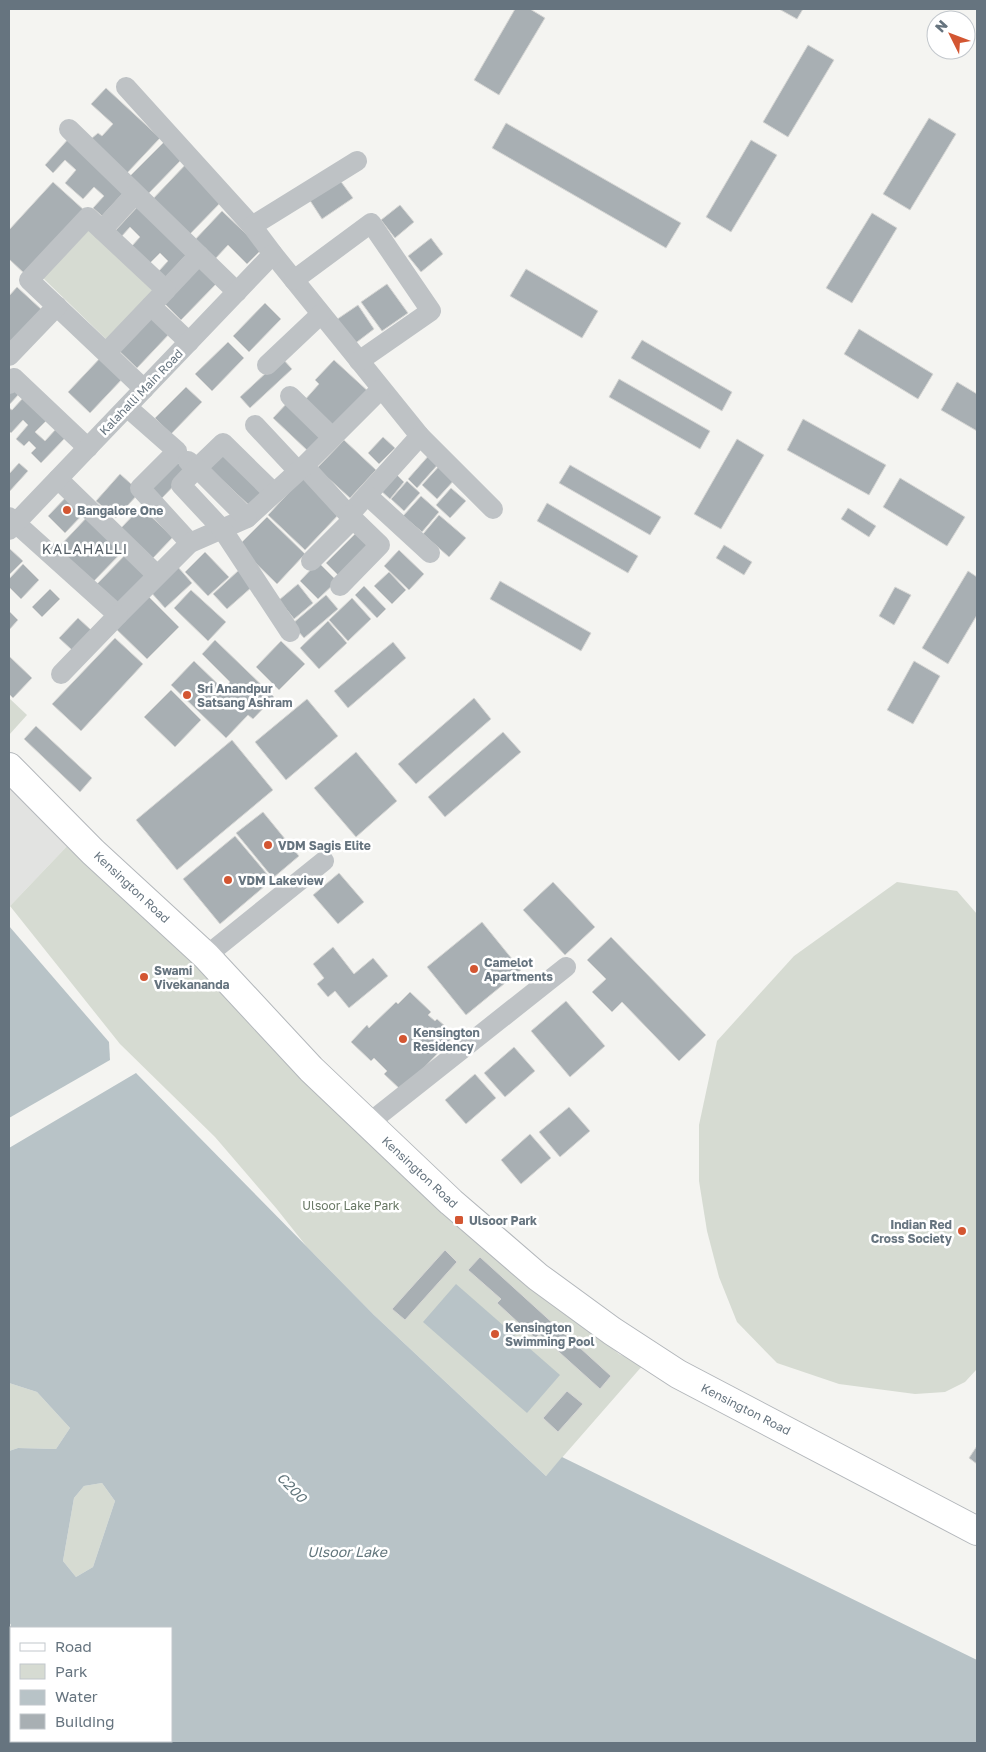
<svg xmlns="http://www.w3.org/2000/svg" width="986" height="1752" font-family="'Golos Text',sans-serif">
  <rect width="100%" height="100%" fill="#f4f4f1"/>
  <path fill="#e2e3e1" d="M9,780L71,842L10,906L9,903Z"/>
  <g fill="#d6dbd2">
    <path d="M90,229L154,290L107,340L43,278Z"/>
    <path d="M9,698L27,715L9,735Z"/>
    <path d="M71,842L456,1226L476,1236L619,1354L643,1365L546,1476L374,1315L307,1247L276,1208L215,1137L120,1044L10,906Z"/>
    <path d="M897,882L957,891L977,914V1369L965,1382L945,1392L915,1394L839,1384L777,1363L737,1322L719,1277L707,1231L699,1181V1125L717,1041L794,956Z"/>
    <path d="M9,1383L37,1392L70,1428L56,1449L18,1448L9,1451Z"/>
    <path d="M102,1483L115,1501L93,1567L76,1577L63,1561L74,1498L84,1486Z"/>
  </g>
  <g fill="#b8c3c7" fill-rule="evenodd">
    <path d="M9,926L109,1042L110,1060L9,1118Z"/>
    <path d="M136,1073L374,1315L546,1476L562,1457L977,1660V1743H9V1628L11,1625L9,1622V1451L18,1448L56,1449L70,1428L37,1392L9,1383V1148ZM102,1483L115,1501L93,1567L76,1577L63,1561L74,1498L84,1486ZM11,1628H171V1741H11Z"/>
    <path d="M456,1284L560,1375L527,1413L423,1322Z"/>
  </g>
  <g fill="#a8afb3" stroke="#d6d6d4">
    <path d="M515,9H530L545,18L499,95L474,80Z"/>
    <path d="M779,9H803L797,19Z"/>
    <path d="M808,45L834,60L788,137L763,122Z"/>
    <path d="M106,88L160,138L127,173L91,139L98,133L102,136L113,124L91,104Z"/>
    <path d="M929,118L956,134L910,210L883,194Z"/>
    <path d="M506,123L681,223L666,248L492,148Z"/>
    <path d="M70,137L127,189L102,216L93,208L104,196L94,187L83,199L65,183L76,170L65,160L53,173L45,165Z"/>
    <path d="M751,140L777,155L731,232L706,217Z"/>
    <path d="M164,142L182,159L148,194L130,176Z"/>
    <path d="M188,162L225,198L187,237L150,202Z"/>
    <path d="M339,179L353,198L322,219L309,199Z"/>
    <path d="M53,182L85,211L26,275L9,259V230Z"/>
    <path d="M139,205L189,252L165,278L158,272L168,261L160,253L149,264L131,247L140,237L130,227L121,237L115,231Z"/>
    <path d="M400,205L414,222L395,238L381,220Z"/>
    <path d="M222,211L262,249L247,264L228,245L215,259L191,244Z"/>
    <path d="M872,213L897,228L852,303L826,288Z"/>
    <path d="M431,238L443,254L421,272L408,256Z"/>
    <path d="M196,263L217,283L181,320L161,300Z"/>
    <path d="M526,269L598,311L582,338L510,296Z"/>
    <path d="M387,284L408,313L382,331L361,302Z"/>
    <path d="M17,287L42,310L9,346V296Z"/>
    <path d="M265,303L281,319L249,352L233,336Z"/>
    <path d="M358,305L374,329L353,345L336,320Z"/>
    <path d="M151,311L172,331L137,368L116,348Z"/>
    <path d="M859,329L933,374L918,399L844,354Z"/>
    <path d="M642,340L732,392L722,411L631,358Z"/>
    <path d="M228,342L244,358L212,391L195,374Z"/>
    <path d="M103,355L125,376L90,413L68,392Z"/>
    <path d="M282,358L292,369L250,408L240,397Z"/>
    <path d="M334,360L371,394L335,432L303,402L319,384L315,380Z"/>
    <path d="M619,379L710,431L700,449L609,397Z"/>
    <path d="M957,382L977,394V431L941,410Z"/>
    <path d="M186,387L202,402L171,434L155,418Z"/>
    <path d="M12,388L19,394L9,405V392Z"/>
    <path d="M23,398L46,421L35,432L45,441L56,429L65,438L41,463L31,453L36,448L29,441L24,446L16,439L28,425L23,420L11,433L9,431V408L12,410Z"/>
    <path d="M290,400L326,434L309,452L273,418Z"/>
    <path d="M803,419L886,465L869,495L787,450Z"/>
    <path d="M383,437L395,448L379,464L368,453Z"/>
    <path d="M737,439L764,455L721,529L694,514Z"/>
    <path d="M344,440L376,470L350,498L317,468Z"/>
    <path d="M220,450L267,496L253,509L206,465Z"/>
    <path d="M431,453L441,461L417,488L408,479Z"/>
    <path d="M175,460L187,472L162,498L150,486Z"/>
    <path d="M19,463L28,471L9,492V474Z"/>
    <path d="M441,464L456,478L437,499L422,485Z"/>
    <path d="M570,465L661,517L650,535L559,483Z"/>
    <path d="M394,472L404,482L390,499L379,489Z"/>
    <path d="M120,474L140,492L116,518L96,501Z"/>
    <path d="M304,476L342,511L305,550L268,515Z"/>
    <path d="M900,478L965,517L947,546L883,507Z"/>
    <path d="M407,481L420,493L404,511L391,499Z"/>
    <path d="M451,488L466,501L450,518L436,505Z"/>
    <path d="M68,495L85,512L65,533L48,516Z"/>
    <path d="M421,496L439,512L422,532L403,516Z"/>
    <path d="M547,503L638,556L628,573L537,521Z"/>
    <path d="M141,507L173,537L153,558L121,528Z"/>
    <path d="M848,508L876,526L869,537L841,519Z"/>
    <path d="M90,514L125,549L92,583L57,549Z"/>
    <path d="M439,515L466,538L449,557L423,534Z"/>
    <path d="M267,517L305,554L277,584L238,546Z"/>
    <path d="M357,532L372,547L341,578L326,563Z"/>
    <path d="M724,545L752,562L744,575L716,558Z"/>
    <path d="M10,549L23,561L9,575V551Z"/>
    <path d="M399,550L424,574L409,590L384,566Z"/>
    <path d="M205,552L229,577L208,596L185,572Z"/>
    <path d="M127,553L148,574L118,605L97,584Z"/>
    <path d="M318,562L337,581L318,599L300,581Z"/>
    <path d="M23,564L39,580L21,599L9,587V579Z"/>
    <path d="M177,566L192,583L165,608L149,590Z"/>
    <path d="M239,570L253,586L227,609L213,594Z"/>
    <path d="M968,571L977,577V615L948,664L922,648Z"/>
    <path d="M389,572L406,590L392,604L374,586Z"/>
    <path d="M500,581L591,633L581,651L490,599Z"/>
    <path d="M298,584L313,603L294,619L279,600Z"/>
    <path d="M364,586L386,609L377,618L355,595Z"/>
    <path d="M895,587L911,595L894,625L879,616Z"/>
    <path d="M50,589L60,599L42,617L32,607Z"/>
    <path d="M191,590L226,622L208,641L174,608Z"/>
    <path d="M144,592L179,627L147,659L112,625Z"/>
    <path d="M326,595L338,609L304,638L292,624Z"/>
    <path d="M352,598L371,619L348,641L329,620Z"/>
    <path d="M9,611L18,620L9,630Z"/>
    <path d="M78,618L91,630L72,650L59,638Z"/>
    <path d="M328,621L347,643L319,669L300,648Z"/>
    <path d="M115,638L143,664L81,731L52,704Z"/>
    <path d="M215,640L274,697L253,719L248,715L226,738L171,685L194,661L223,689L230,682L202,654Z"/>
    <path d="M281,641L305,664L279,690L256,667Z"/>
    <path d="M393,642L406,658L348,708L334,691Z"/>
    <path d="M9,656L32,678L13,698L9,694Z"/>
    <path d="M914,661L940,676L913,724L887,710Z"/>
    <path d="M171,690L201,720L175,747L144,717Z"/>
    <path d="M474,698L491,719L416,784L398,764Z"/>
    <path d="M307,699L338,736L286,780L255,742Z"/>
    <path d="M36,726L92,778L80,792L24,739Z"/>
    <path d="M503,732L521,752L445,817L428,797Z"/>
    <path d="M232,740L273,790L177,870L136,820Z"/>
    <path d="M356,752L397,801L356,837L314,788Z"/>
    <path d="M263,812L299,856L273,878L236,833Z"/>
    <path d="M235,836L272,880L220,924L183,879Z"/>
    <path d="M339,873L364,902L338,924L313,895Z"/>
    <path d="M553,882L595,927L565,955L523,910Z"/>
    <path d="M482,922L521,970L466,1015L427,967Z"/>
    <path d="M611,937L706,1035L679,1061L622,1002L612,1012L592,992L606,979L587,960Z"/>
    <path d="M333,947L354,974L373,958L388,976L349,1008L335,991L328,997L317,984L324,978L313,964Z"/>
    <path d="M410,992L431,1012L428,1015L435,1021L437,1019L455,1035L402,1091L384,1074L387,1071L374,1058L371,1061L351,1042L367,1025L369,1028L396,1002L398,1004Z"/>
    <path d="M566,1001L605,1046L570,1077L531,1031Z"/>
    <path d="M514,1047L535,1071L505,1097L484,1073Z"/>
    <path d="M475,1074L496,1098L466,1124L445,1100Z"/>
    <path d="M569,1107L590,1131L560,1157L539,1132Z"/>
    <path d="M530,1134L551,1158L521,1184L501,1160Z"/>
    <path d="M445,1250L457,1262L405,1320L392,1309Z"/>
    <path d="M480,1257L611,1376L600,1389L539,1334L536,1339L497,1303L501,1299L468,1270Z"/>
    <path d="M567,1391L583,1404L558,1432L543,1418Z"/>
    <path d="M977,1446V1464L969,1458Z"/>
  </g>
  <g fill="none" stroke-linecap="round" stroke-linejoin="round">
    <defs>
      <path id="secondary" d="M9,767L93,852L206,956L311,1069L451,1202L538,1277L612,1331L678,1374L977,1531"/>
    </defs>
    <use href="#secondary" stroke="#b3b7bb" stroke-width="30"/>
    <g stroke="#bec2c5" stroke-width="20">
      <path d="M126,87L252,226L273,254L420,436L493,509"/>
      <path d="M69,129L237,292"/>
      <path d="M252,226L357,161"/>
      <path d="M102,230L135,194"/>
      <path d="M294,280L371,223L431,311L359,361"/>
      <path d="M166,290L199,255"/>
      <path d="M151,306L189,342"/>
      <path d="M106,353L166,290L88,217L29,280L144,389"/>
      <path d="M9,356L57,306"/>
      <path d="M267,365L321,314"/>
      <path d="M9,384L14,378L88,448"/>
      <path d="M290,396L332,437"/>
      <path d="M127,407L177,451L140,488L190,543"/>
      <path d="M255,425L298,471"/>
      <path d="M188,461L197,468L223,443L274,493"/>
      <path d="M304,466L349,515L420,436"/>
      <path d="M58,479L157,575"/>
      <path d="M367,495L430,553"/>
      <path d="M9,517L118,615L190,543L247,518L304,466L381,389"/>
      <path d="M247,518L197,468L181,485L222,529L290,632"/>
      <path d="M9,530L273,254"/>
      <path d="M311,561L353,519"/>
      <path d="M340,586L380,545L349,515"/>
      <path d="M61,674L118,615"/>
      <path d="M206,956L324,861"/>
      <path d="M369,1123L566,967"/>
    </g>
    <use href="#secondary" stroke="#fff" stroke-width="28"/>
  </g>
  <g fill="#d35632" stroke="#fff" stroke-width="2">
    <circle cx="67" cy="510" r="5"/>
    <circle cx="187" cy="695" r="5"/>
    <circle cx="268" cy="845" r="5"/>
    <circle cx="228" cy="880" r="5"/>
    <circle cx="474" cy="969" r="5"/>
    <circle cx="144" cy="977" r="5"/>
    <circle cx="403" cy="1039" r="5"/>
    <rect x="454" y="1215" width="10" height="10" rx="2.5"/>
    <circle cx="962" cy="1231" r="5"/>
    <circle cx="495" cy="1334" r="5"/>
  </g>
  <g text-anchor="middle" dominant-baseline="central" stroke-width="5" stroke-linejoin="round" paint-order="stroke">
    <g font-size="12" fill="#66747f" stroke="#fff">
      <text transform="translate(141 392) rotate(-46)">Kalahalli Main Road</text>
      <text transform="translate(132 887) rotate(43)">Kensington Road</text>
      <text transform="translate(420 1172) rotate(43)">Kensington Road</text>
      <text transform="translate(746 1409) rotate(27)">Kensington Road</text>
    </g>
    <g font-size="12" font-weight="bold" fill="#66747f" stroke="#fff" text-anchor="start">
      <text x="77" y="510">Bangalore One</text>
      <text x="197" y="688">Sri Anandpur<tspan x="197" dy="14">Satsang Ashram</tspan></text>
      <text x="278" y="845">VDM Sagis Elite</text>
      <text x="238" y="880">VDM Lakeview</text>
      <text x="484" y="962">Camelot<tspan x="484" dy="14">Apartments</tspan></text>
      <text x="154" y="970">Swami<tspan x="154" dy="14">Vivekananda</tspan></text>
      <text x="413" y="1032">Kensington<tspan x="413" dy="14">Residency</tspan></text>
      <text x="469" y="1220">Ulsoor Park</text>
      <text x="952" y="1224" text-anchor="end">Indian Red<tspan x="952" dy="14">Cross Society</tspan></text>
      <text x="505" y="1327">Kensington<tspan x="505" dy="14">Swimming Pool</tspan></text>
    </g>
    <g font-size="12" fill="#687764" stroke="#fff">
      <text x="351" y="1205">Ulsoor Lake Park</text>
    </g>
    <g font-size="14" letter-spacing="1" fill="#535d65" stroke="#fff">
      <text x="85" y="548">KALAHALLI</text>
    </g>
    <g font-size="14" font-style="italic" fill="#62767c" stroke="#fff">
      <text transform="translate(292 1487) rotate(46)">C200</text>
      <text x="347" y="1551">Ulsoor Lake</text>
    </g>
  </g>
  <rect width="986" height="1752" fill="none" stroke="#66747f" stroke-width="20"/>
  <rect x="10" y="1627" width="162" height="115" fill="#ffffff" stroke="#c2c7cc"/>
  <rect x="20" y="1643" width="25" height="8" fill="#ffffff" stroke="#c2c7cc"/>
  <text x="55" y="1652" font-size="15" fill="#66747f">Road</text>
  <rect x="20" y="1664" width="25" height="15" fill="#d6dbd2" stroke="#c2c7cc"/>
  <text x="55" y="1677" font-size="15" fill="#66747f">Park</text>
  <rect x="20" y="1690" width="25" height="15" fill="#b8c3c7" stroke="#c2c7cc"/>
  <text x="55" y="1702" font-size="15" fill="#66747f">Water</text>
  <rect x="20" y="1714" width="25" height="15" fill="#a8afb3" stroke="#c2c7cc"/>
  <text x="55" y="1727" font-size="15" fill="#66747f">Building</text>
  <g transform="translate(951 35) rotate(312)"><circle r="24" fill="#ffffff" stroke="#c2c7cc"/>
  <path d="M0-4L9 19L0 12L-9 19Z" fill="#d35632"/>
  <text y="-8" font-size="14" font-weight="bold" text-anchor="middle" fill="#66747f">N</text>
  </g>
</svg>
